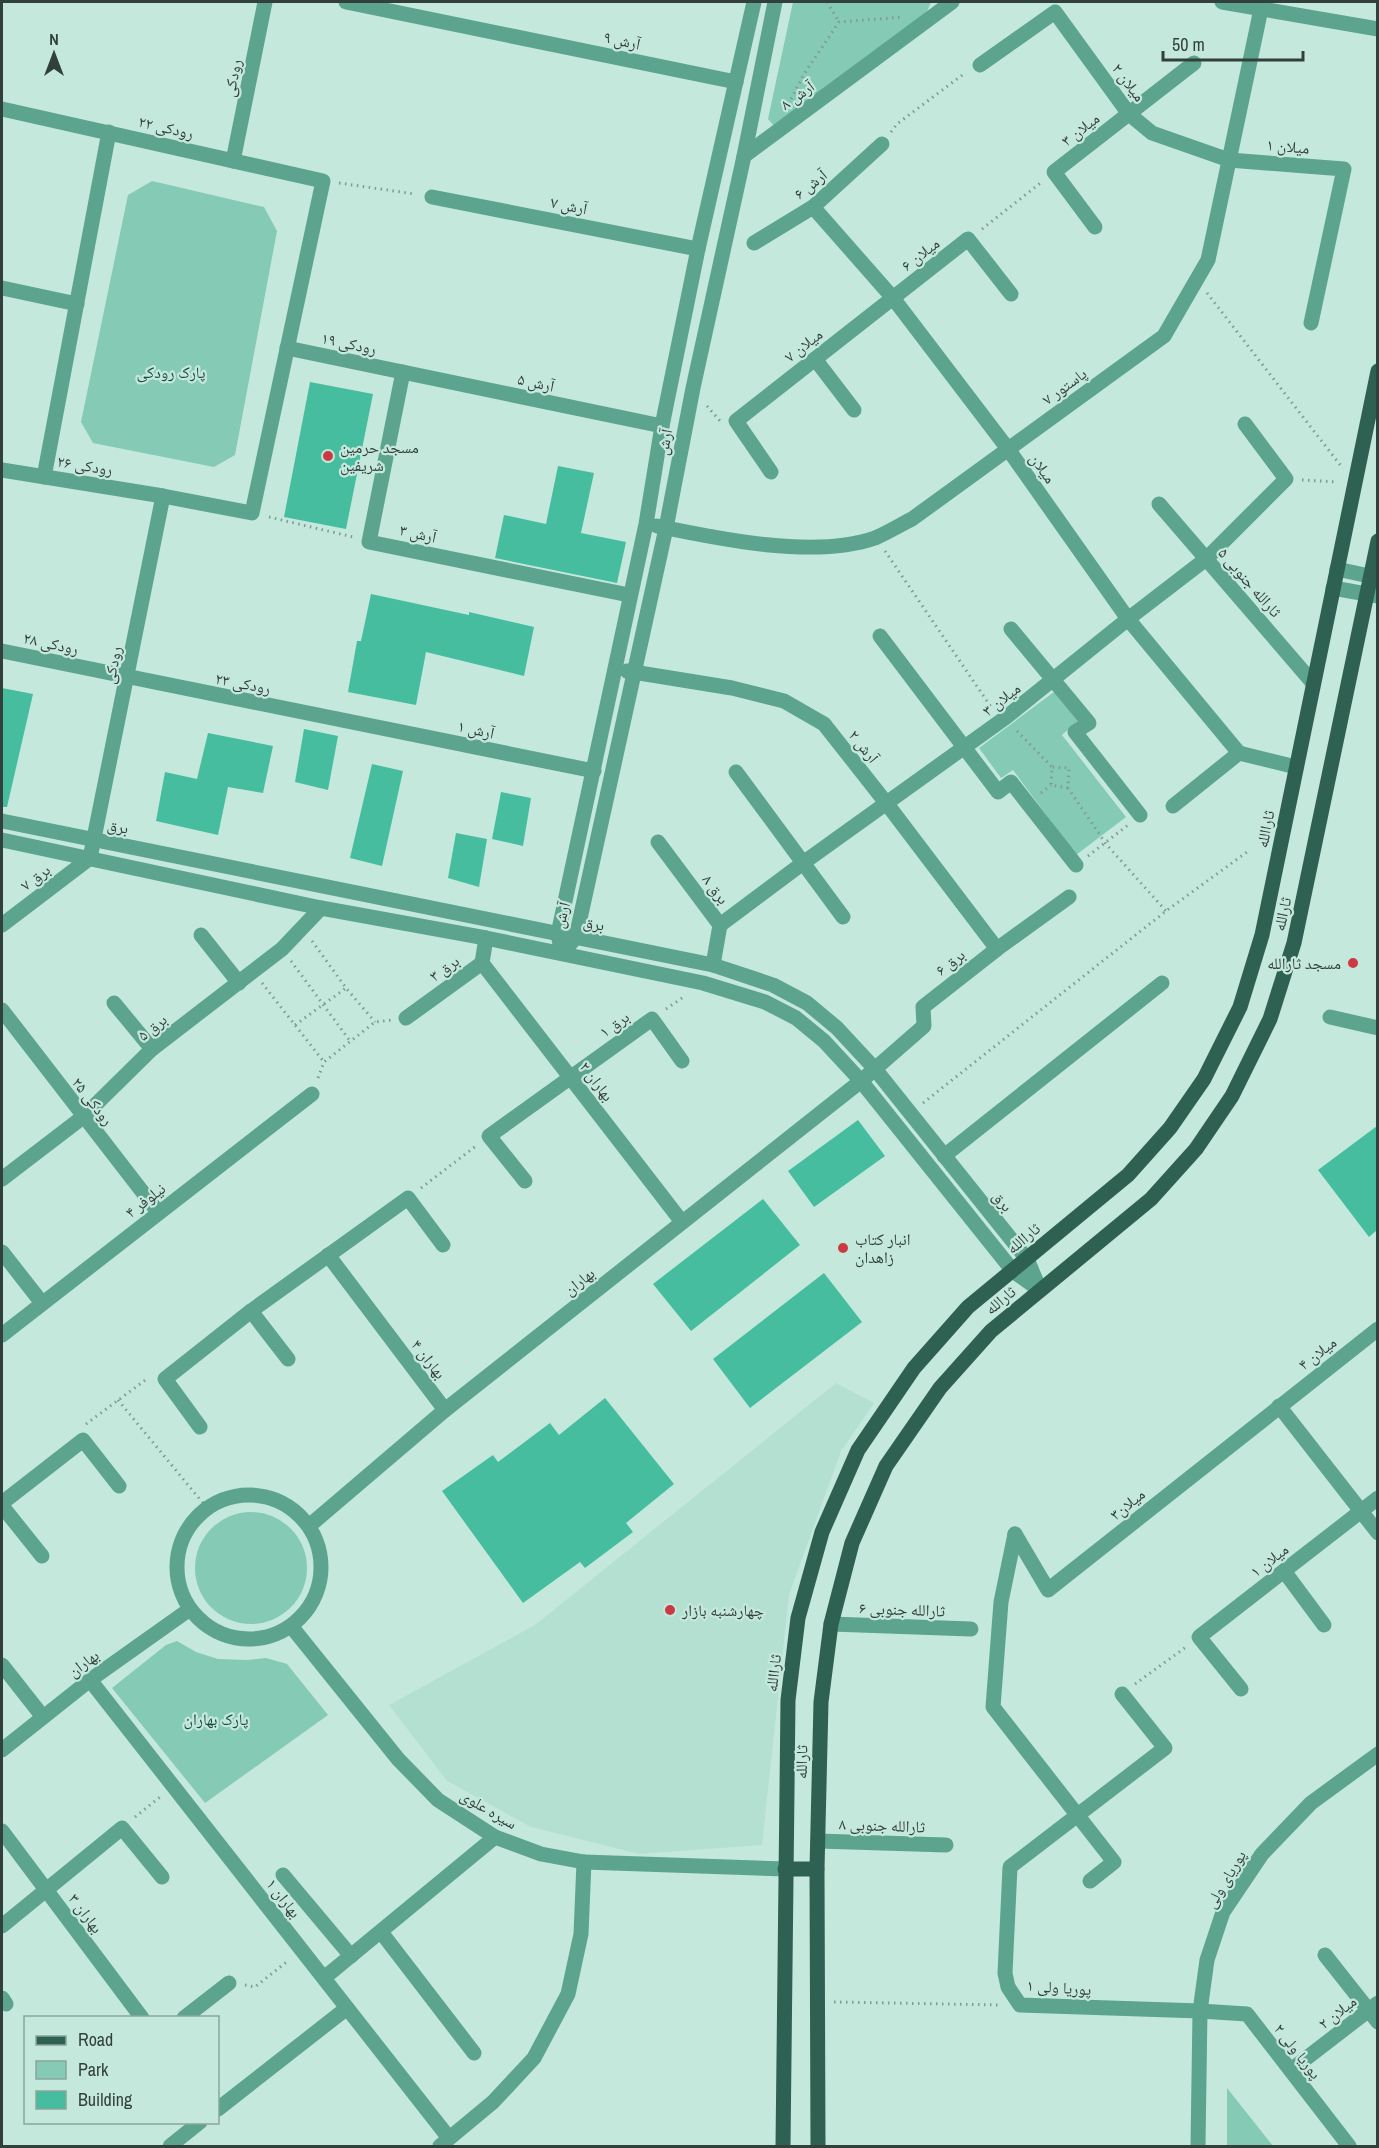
<svg xmlns="http://www.w3.org/2000/svg" width="1379" height="2148" font-family="'Archivo Narrow','Noto Naskh Arabic',sans-serif">
  <rect width="100%" height="100%" fill="#c5e8dd"/>
  <path fill="#b3e0d1" d="M836,1383L874,1403L841,1451L789,1595L762,1845L639,1854L531,1827L447,1781L389,1705L535,1625Z"/>
  <g fill="#84cab5">
    <path d="M793,2H931L924,19L775,127L768,119Z"/>
    <path d="M152,181L264,207L277,231L235,455L214,467L93,443L81,422L128,195Z"/>
    <path d="M1054,692L1078,721L1062,735L1126,817L1076,855L1013,770L1001,778L979,748Z"/>
    <circle cx="251" cy="1568" r="56"/>
    <path d="M177,1641L196,1652L218,1659L248,1660L266,1658L287,1664L328,1715L205,1803L112,1688L166,1645Z"/>
    <path d="M1227,2088L1273,2146H1227Z"/>
  </g>
  <g fill="#46bd9f">
    <path d="M310,382L373,394L346,529L284,517Z"/>
    <path d="M558,466L594,473L581,533L626,542L617,583L495,558L504,515L546,524Z"/>
    <path d="M371,594L469,615V612L534,627L524,676L426,652L416,705L348,692L357,641H361Z"/>
    <path d="M2,688L33,694L7,807H2Z"/>
    <path d="M304,729L338,736L328,790L295,782Z"/>
    <path d="M208,733L273,746L263,793L228,787L218,835L156,821L165,772L197,779Z"/>
    <path d="M372,764L403,771L382,866L350,858Z"/>
    <path d="M501,792L531,798L523,846L492,839Z"/>
    <path d="M456,833L487,839L479,887L448,878Z"/>
    <path d="M858,1120L885,1156L814,1207L788,1171Z"/>
    <path d="M1377,1126V1230L1369,1237L1318,1170Z"/>
    <path d="M763,1199L800,1245L691,1331L653,1284Z"/>
    <path d="M824,1273L862,1322L750,1408L713,1359Z"/>
    <path d="M605,1398L674,1484L626,1523L633,1532L585,1568L580,1562L523,1603L442,1491L493,1455L498,1462L550,1423L559,1435Z"/>
  </g>
  <g fill="none" stroke-linecap="round" stroke-linejoin="round">
    <g stroke="#819a92" stroke-width="3" stroke-dasharray="1.5 4.5" stroke-linecap="butt">
      <path d="M827,2L839,22"/>
      <path d="M791,99L804,74L839,22L903,17"/>
      <path d="M891,132L897,124L965,73"/>
      <path d="M339,183L415,194"/>
      <path d="M982,229L1043,181"/>
      <path d="M1207,293L1341,466"/>
      <path d="M707,406L720,421"/>
      <path d="M1302,480L1338,482"/>
      <path d="M269,517L353,537"/>
      <path d="M885,551L991,707"/>
      <path d="M1017,731L1052,767"/>
      <path d="M1068,788L1051,785L1052,767L1069,768L1068,788L1106,844L1166,911"/>
      <path d="M1041,793L1051,785"/>
      <path d="M1088,856L1128,825"/>
      <path d="M312,941L346,988L375,1022"/>
      <path d="M291,961L350,1041"/>
      <path d="M262,983L324,1062"/>
      <path d="M666,1009L685,996"/>
      <path d="M295,1025L346,988"/>
      <path d="M318,1078L324,1062L375,1022L392,1020"/>
      <path d="M923,1103L1166,911L1247,852"/>
      <path d="M421,1188L476,1146"/>
      <path d="M118,1400L207,1508"/>
      <path d="M86,1424L148,1378"/>
      <path d="M1135,1684L1186,1647"/>
      <path d="M135,1817L160,1797"/>
      <path d="M245,1985L255,1987L289,1960"/>
      <path d="M834,2002L1002,2005"/>
    </g>
    <g stroke="#5da48f" stroke-width="15">
      <path d="M346,2L736,82"/>
      <path d="M1222,2L1378,29"/>
      <path d="M980,65L1055,12L1129,114L1152,133L1229,160L1344,169L1311,323"/>
      <path d="M2,109L323,181L252,513L163,496L2,470"/>
      <path d="M744,156L952,2"/>
      <path d="M233,161L265,2"/>
      <path d="M432,197L698,249"/>
      <path d="M813,207L893,298L1008,449L1128,619L1239,753"/>
      <path d="M1095,227L1054,172L1194,63"/>
      <path d="M754,243L813,207L882,144"/>
      <path d="M2,288L77,304"/>
      <path d="M287,348L662,426"/>
      <path d="M815,359L854,410"/>
      <path d="M403,372L369,542L629,595"/>
      <path d="M771,472L736,421L968,239L1011,294"/>
      <path d="M44,477L109,132"/>
      <path d="M1159,504L1313,683"/>
      <path d="M657,526C719,539 815,559 875,538C887,533 900,525 912,519L1164,336L1208,260L1261,9"/>
      <path d="M1337,569L1378,578"/>
      <path d="M1333,588L1378,596"/>
      <path d="M1011,629L1089,723L1075,732L1140,815"/>
      <path d="M880,636L998,792L1011,782L1076,865"/>
      <path d="M2,651L594,771"/>
      <path d="M627,671L732,688L784,701L824,724L887,804L997,949"/>
      <path d="M1239,753L1296,767"/>
      <path d="M736,772L843,917"/>
      <path d="M1173,806L1239,753"/>
      <path d="M2,821L713,965L773,985L807,1003L837,1028L875,1069L1027,1259L1040,1290"/>
      <path d="M2,840L321,908L486,938L703,983L765,1002L796,1018L824,1041L861,1081L1013,1271L1040,1290"/>
      <path d="M658,842L720,925L713,965"/>
      <path d="M2,925L90,858L163,496"/>
      <path d="M720,925L803,863L1005,718L1128,619L1206,559L1286,479L1245,424"/>
      <path d="M201,935L239,983"/>
      <path d="M560,944L558,934L646,524L662,426L698,249L754,2"/>
      <path d="M570,944L576,937L666,528L693,388L744,156L775,2"/>
      <path d="M482,963L682,1222"/>
      <path d="M114,1003L152,1049"/>
      <path d="M2,1010L158,1212"/>
      <path d="M1330,1017L1378,1028"/>
      <path d="M406,1018L482,963L486,938"/>
      <path d="M944,1156L1162,983"/>
      <path d="M2,1179L83,1117L152,1049L282,949L321,908"/>
      <path d="M525,1181L489,1136L652,1019L682,1061"/>
      <path d="M2,1252L42,1303"/>
      <path d="M328,1255L445,1410"/>
      <path d="M251,1311L288,1359"/>
      <path d="M2,1335L312,1094"/>
      <path d="M1279,1406L1378,1533"/>
      <path d="M200,1427L165,1379L251,1311L408,1198L443,1245"/>
      <circle cx="249" cy="1567" r="72"/>
      <path d="M2,1503L83,1440L119,1486"/>
      <path d="M2,1506L42,1556"/>
      <path d="M309,1526L445,1410L861,1081L924,1026L923,1007L997,949L1069,897"/>
      <path d="M1015,1534L1048,1590L1378,1329"/>
      <path d="M1015,1534L1001,1602L993,1707L1114,1862L1090,1881"/>
      <path d="M1284,1571L1324,1625"/>
      <path d="M831,1624L971,1629"/>
      <path d="M291,1626L398,1759L438,1800L495,1837L541,1854L584,1862L785,1869"/>
      <path d="M2,1665L43,1717"/>
      <path d="M90,1680L449,2138"/>
      <path d="M1241,1689L1199,1637L1378,1498"/>
      <path d="M1122,1694L1165,1748L1010,1867L1005,1973L1008,1987L1020,2005L1200,2011L1247,2014L1349,2146"/>
      <path d="M2,1750L90,1680L190,1609"/>
      <path d="M2,1831L142,2018"/>
      <path d="M818,1841L946,1845"/>
      <path d="M283,1875L351,1956"/>
      <path d="M2,1926L122,1828L162,1877"/>
      <path d="M381,1932L474,2053"/>
      <path d="M1325,1955L1378,2022"/>
      <path d="M324,1978L495,1837"/>
      <path d="M2,1998L6,2004"/>
      <path d="M184,2018L229,1983"/>
      <path d="M1291,2070L1378,2003"/>
      <path d="M218,2109L347,2008"/>
      <path d="M170,2146L200,2122"/>
      <path d="M440,2146L493,2102L534,2058L568,1994L581,1934L584,1862"/>
      <path d="M1198,2146L1200,2011L1207,1960L1223,1912L1262,1854L1311,1803L1378,1754"/>
    </g>
    <g stroke="#2f6153" stroke-width="15">
      <path d="M785,1869H817"/>
      <path d="M783,2146L788,1700L798,1618L822,1532L858,1450L914,1368L968,1307L1128,1175L1170,1128L1204,1079L1240,1007L1262,935L1378,371"/>
      <path d="M818,2146L817,1869L821,1702L831,1624L852,1543L886,1466L940,1388L991,1331L1151,1199L1196,1149L1232,1096L1270,1019L1294,943L1378,541"/>
    </g>
  </g>
  <g fill="#ca3a40" stroke="#c5e8dd" stroke-width="2">
    <circle cx="328" cy="456" r="6"/>
    <circle cx="1353" cy="963" r="6"/>
    <circle cx="843" cy="1248" r="6"/>
    <circle cx="670" cy="1610" r="6"/>
  </g>
  <g text-anchor="middle" dominant-baseline="central" stroke-width="4.5" stroke-linejoin="round" paint-order="stroke">
    <g font-size="16" fill="#32403c" stroke="#c5e8dd">
      <text transform="translate(622 40) rotate(12)">آرش ۹</text>
      <text transform="translate(232 78) rotate(-79)">رودکی</text>
      <text transform="translate(1129 82) rotate(53)">میلان ۲</text>
      <text transform="translate(797 95) rotate(-36)">آرش ۸</text>
      <text transform="translate(166 127) rotate(13)">رودکی ۲۲</text>
      <text transform="translate(1080 129) rotate(-38)">میلان ۳</text>
      <text transform="translate(1288 146) rotate(5)">میلان ۱</text>
      <text transform="translate(810 184) rotate(-39)">آرش ۶</text>
      <text transform="translate(569 205) rotate(11)">آرش ۷</text>
      <text transform="translate(920 254) rotate(-38)">میلان ۶</text>
      <text transform="translate(349 343) rotate(12)">رودکی ۱۹</text>
      <text transform="translate(803 345) rotate(-38)">میلان ۷</text>
      <text transform="translate(536 382) rotate(12)">آرش ۵</text>
      <text transform="translate(1064 386) rotate(-36)">پاستور ۷</text>
      <text transform="translate(664 442) rotate(-79)">آرش</text>
      <text transform="translate(85 465) rotate(9)">رودکی ۲۶</text>
      <text transform="translate(1043 468) rotate(55)">میلان</text>
      <text transform="translate(418 533) rotate(12)">آرش ۳</text>
      <text transform="translate(1250 582) rotate(49)">ثارالله جنوبی ۵</text>
      <text transform="translate(51 643) rotate(12)">رودکی ۲۸</text>
      <text transform="translate(112 665) rotate(-79)">رودکی</text>
      <text transform="translate(243 683) rotate(11)">رودکی ۲۳</text>
      <text transform="translate(1001 699) rotate(-38)">میلان ۳</text>
      <text transform="translate(476 729) rotate(12)">آرش ۱</text>
      <text transform="translate(864 746) rotate(51)">آرش ۲</text>
      <text transform="translate(118 826) rotate(11)">برق</text>
      <text transform="translate(1265 829) rotate(-79)">ثاراالله</text>
      <text transform="translate(35 877) rotate(-37)">برق ۷</text>
      <text transform="translate(716 889) rotate(53)">برق ۸</text>
      <text transform="translate(1282 914) rotate(-78)">ثارالله</text>
      <text transform="translate(561 915) rotate(-75)">آرش</text>
      <text transform="translate(594 923) rotate(11)">برق</text>
      <text transform="translate(950 962) rotate(-38)">برق ۶</text>
      <text transform="translate(444 968) rotate(-36)">برق ۳</text>
      <text transform="translate(614 1024) rotate(-36)">برق ۱</text>
      <text transform="translate(152 1027) rotate(-39)">برق ۵</text>
      <text transform="translate(597 1081) rotate(53)">بهاران ۲</text>
      <text transform="translate(93 1101) rotate(52)">رودکی ۲۵</text>
      <text transform="translate(145 1200) rotate(-38)">نیلوفر ۴</text>
      <text transform="translate(1003 1201) rotate(51)">برق</text>
      <text transform="translate(1023 1238) rotate(-40)">ثاراالله</text>
      <text transform="translate(579 1281) rotate(-38)">بهاران</text>
      <text transform="translate(1000 1300) rotate(-40)">ثارالله</text>
      <text transform="translate(1317 1353) rotate(-38)">میلان ۴</text>
      <text transform="translate(429 1359) rotate(52)">بهاران ۴</text>
      <text transform="translate(1127 1504) rotate(-39)">میلان۳</text>
      <text transform="translate(1269 1560) rotate(-38)">میلان ۱</text>
      <text transform="translate(902 1609) rotate(2)">ثارالله جنوبی ۶</text>
      <text transform="translate(83 1663) rotate(-37)">بهاران</text>
      <text transform="translate(773 1673) rotate(-83)">ثاراالله</text>
      <text transform="translate(801 1762) rotate(-89)">ثارالله</text>
      <text transform="translate(489 1809) rotate(30)">سیره علوی</text>
      <text transform="translate(882 1825) rotate(2)">ثارالله جنوبی ۸</text>
      <text transform="translate(1225 1879) rotate(-59)">پوریای ولی</text>
      <text transform="translate(284 1898) rotate(52)">بهاران ۱</text>
      <text transform="translate(86 1913) rotate(53)">بهاران ۳</text>
      <text transform="translate(1059 1987) rotate(4)">پوریا ولی ۱</text>
      <text transform="translate(1337 2012) rotate(-38)">میلان ۲</text>
      <text transform="translate(1298 2051) rotate(52)">پوریا ولی ۲</text>
    </g>
    <g font-size="16" fill="#194b3e" stroke="#c5e8dd">
      <text x="171" y="372">پارک رودکی</text>
      <text x="216" y="1719">پارک بهاران</text>
    </g>
    <g font-size="16" fill="#32403c" stroke="#c5e8dd" text-anchor="start">
      <text x="340" y="447">مسجد حرمین<tspan x="340" dy="18">شریفین</tspan></text>
      <text x="1341" y="963" text-anchor="end">مسجد ثارالله</text>
      <text x="855" y="1239">انبار کتاب<tspan x="855" dy="18">زاهدان</tspan></text>
      <text x="682" y="1610">چهارشنبه بازار</text>
    </g>
  </g>
  <rect width="1379" height="2148" fill="none" stroke="#32403c" stroke-width="6"/>
  <rect x="24" y="2016" width="195" height="108" fill="#c5e8dd" stroke="#8aa59d" stroke-width="1.5"/>
  <rect x="36" y="2036" width="30" height="9" fill="#2f6153" stroke="#8aa59d" stroke-width="1.5"/>
  <text x="78" y="2046" font-size="18" fill="#32403c">Road</text>
  <rect x="36" y="2061" width="30" height="18" fill="#84cab5" stroke="#8aa59d" stroke-width="1.5"/>
  <text x="78" y="2076" font-size="18" fill="#32403c">Park</text>
  <rect x="36" y="2091" width="30" height="18" fill="#46bd9f" stroke="#8aa59d" stroke-width="1.5"/>
  <text x="78" y="2106" font-size="18" fill="#32403c">Building</text>
  <g transform="translate(54 54)" stroke="#c5e8dd" stroke-width="4.5" paint-order="stroke">
  <path d="M0-4.5L10 22L0 15L-10 22Z" fill="#32403c"/>
  <text y="-9" font-size="16" font-weight="bold" text-anchor="middle" fill="#32403c">N</text>
  </g>
  <path d="M1163 51v9h140v-9" fill="none" stroke="#32403c" stroke-width="3"/>
  <text x="1172" y="51" font-size="18" fill="#32403c" stroke="#c5e8dd" stroke-width="4.5" paint-order="stroke">50 m</text>
</svg>
